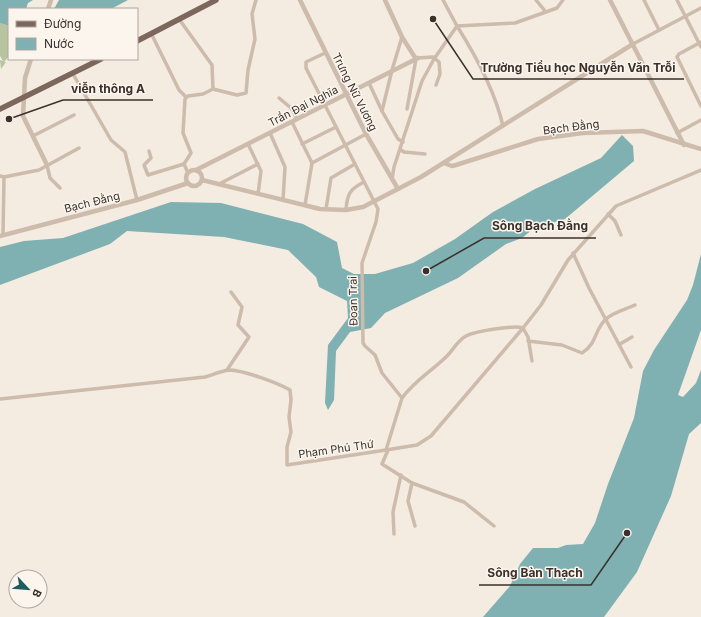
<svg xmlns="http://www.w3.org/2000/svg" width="701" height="617" font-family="Inter,sans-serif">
  <rect width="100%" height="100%" fill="#f4ebe1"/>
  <path fill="#b8c4a0" d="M0,23L9,26V56L4,62H6L1,69L0,60L3,61L0,56Z"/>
  <g fill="#7fb0b2">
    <path d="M0,0H33L28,3L26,9H9V26L0,23Z"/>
    <path d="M59,0H128L111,9H54Z"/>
    <path d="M622,135L633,146L634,161L565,219L533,229L522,238L506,244L458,278L385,313L371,328L350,332L336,351L334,400L328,410L325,403L328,345L348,318L347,301L319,287L316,277L288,250L224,237L127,231L110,244L0,285V247L24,241L63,238L171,202L221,203L303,224L337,242L342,268L354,274H375L413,263L455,239L493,212L535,189L601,158Z"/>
    <path d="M701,254V330L678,395L683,397L696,383L701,370V423L689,434L671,496L637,572L604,617H483L510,586L520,564L533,548H558L566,545L583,544L595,523L608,484L634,418L643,371L654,350L687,300L693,285Z"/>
  </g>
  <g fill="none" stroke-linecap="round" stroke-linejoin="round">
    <g stroke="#cdbbac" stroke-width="3.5">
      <path d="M536,0L545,11"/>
      <path d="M644,0L659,30"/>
      <path d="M677,0L701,47"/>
      <path d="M179,19L212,65L213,89"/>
      <path d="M151,33L179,90L186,97"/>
      <path d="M701,42L679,54L677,57L701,106"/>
      <path d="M633,44L701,8"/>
      <path d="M418,58L433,57L439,62L440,74L436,85"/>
      <path d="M73,74L111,140L125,152L137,200"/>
      <path d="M369,83L382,111L398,139L403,142"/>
      <path d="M279,98L291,108L297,119"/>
      <path d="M407,109L416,59"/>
      <path d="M382,111L392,70L402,37"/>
      <path d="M292,122L312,163L305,205"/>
      <path d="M503,126C495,91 476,56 457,26L515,23L557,8L563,0"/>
      <path d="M270,133L285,167L283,200"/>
      <path d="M677,133L701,120"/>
      <path d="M33,136L74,115"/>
      <path d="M248,144L261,171L258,194"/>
      <path d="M302,144L336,127"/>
      <path d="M401,150L404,152L425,154"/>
      <path d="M149,151L151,158L144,165L148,175L184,164"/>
      <path d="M312,163L366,134"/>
      <path d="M47,165L50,178L60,188"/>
      <path d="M188,173L184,164L191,153L183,133L185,99L188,96L203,94L213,89L237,95L246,93L248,70L255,39L252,14L256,0"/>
      <path d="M0,176L4,177L39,170L79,148"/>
      <path d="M392,179L394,167L422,81L434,59L457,26L443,0"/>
      <path d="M219,184L258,164"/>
      <path d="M326,209L331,178L355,164"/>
      <path d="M346,210C347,194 350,189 364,182"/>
      <path d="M608,214L615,221L621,235"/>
      <path d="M3,235L4,177"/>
      <path d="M573,253L589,288L631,367"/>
      <path d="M528,341L562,345L582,353C597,344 594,330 606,319C612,313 626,309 635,305"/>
      <path d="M620,344L632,337"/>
      <path d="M227,370L249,337L238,325L242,307L231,292"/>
      <path d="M402,398C416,379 431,372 447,356C454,349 457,341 466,336C475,331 514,325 523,328L528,337L532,361"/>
      <path d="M0,399L205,377C212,375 221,371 229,370C243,370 278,383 290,390L291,400L289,417L291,432L287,447V465L386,450L402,398L382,373L375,355L365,346L363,343L362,263L376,222L378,209L306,68V62L325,53"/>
      <path d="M386,450L417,445L431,436L523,328L541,305L568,260L616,206L701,170"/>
      <path d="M388,450L382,464L412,483L464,502L494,526"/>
      <path d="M412,483L408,501L415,526"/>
      <path d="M394,534L393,512L401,475"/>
    </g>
    <g stroke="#cdbbac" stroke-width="4.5">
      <path d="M300,0L366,134L398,189"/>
      <path d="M385,0L402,37L416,59"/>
      <path d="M610,0L684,145"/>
      <path d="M48,9L51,0"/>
      <path d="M31,59L25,78L23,116L47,165"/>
      <path d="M444,163L452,166L456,165L538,139L583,133L643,131L701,149"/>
      <circle cx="194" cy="178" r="8"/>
      <path d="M196,170L418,58"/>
      <path d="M202,180L320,209L346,210L363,207L421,177L633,44"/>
      <path d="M0,236L137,200L188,183"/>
    </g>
    <g stroke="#7d675c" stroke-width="5.5">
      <path d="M137,41L216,0"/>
      <path d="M0,109L101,59"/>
    </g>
  </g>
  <g text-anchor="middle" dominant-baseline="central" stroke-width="3" stroke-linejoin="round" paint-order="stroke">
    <g font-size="11" fill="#3b302b" stroke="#fbf5ee">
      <text transform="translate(355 92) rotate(63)">Trưng Nữ Vương</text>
      <text transform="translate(303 106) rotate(-27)">Trần Đại Nghĩa</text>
      <text transform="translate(571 127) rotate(-7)">Bạch Đằng</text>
      <text transform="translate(92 202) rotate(-14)">Bạch Đằng</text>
      <text transform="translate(353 301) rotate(-91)">Đoan Trai</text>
      <text transform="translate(336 449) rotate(-8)">Phạm Phú Thứ</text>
    </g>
  </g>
  <path fill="none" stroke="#3b302b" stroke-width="1.5" d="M433 19L473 79H684M9 119L63 100H153M426 271L484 238H596M627 533L591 585H479"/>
  <g fill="#3b302b" stroke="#fbf5ee" stroke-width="1.5">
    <circle cx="433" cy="19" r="4"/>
    <circle cx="9" cy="119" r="4"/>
    <circle cx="426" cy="271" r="4"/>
    <circle cx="627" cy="533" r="4"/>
  </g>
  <g font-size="12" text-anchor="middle" font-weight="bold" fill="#3b302b" stroke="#fbf5ee" stroke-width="3" stroke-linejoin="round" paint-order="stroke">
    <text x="578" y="72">Trường Tiểu học Nguyễn Văn Trỗi</text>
    <text x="108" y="93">viễn thông A</text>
    <text x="540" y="230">Sông Bạch Đằng</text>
    <text x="535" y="577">Sông Bàn Thạch</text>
  </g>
  <rect x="8" y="8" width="130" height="52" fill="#fbf5ee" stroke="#aea6a0"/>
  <rect x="16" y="21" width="20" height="6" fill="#7d675c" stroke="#aea6a0"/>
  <text x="44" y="28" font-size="12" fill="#3b302b">Đường</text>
  <rect x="16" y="38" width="20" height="12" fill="#7fb0b2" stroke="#aea6a0"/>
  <text x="44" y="48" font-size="12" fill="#3b302b">Nước</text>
  <g transform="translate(28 589) rotate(116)"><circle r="19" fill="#fbf5ee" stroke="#aea6a0"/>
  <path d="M0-3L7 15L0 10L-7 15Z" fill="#1f5a5e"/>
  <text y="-6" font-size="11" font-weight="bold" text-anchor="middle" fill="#3b302b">B</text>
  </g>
</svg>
